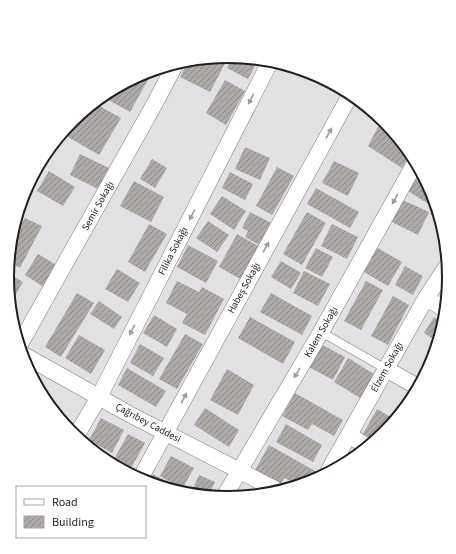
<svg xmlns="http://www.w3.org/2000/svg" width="456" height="554" font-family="'Source Sans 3',sans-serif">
  <defs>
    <pattern id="building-hatch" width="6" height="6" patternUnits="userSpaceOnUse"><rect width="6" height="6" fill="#adaaa8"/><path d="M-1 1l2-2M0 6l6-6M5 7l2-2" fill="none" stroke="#8c8a88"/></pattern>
  </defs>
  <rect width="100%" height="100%" fill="#e1e1e4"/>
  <g fill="url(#building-hatch)">
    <path d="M229,56L210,92L180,77L187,64Z"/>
    <path d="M233,57L257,62L248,79L227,68Z"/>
    <path d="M291,69L313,73L318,76L315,81Z"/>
    <path d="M153,71L130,112L105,98L144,73Z"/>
    <path d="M225,80L245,91L226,125L206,113Z"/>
    <path d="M96,104L121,118L99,155L63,134L72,121Z"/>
    <path d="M382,119L408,157L402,168L368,146Z"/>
    <path d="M245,147L270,158L260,180L235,169Z"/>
    <path d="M80,154L109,168L98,189L70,175Z"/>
    <path d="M152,159L167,168L155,188L140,179Z"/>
    <path d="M334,161L359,173L348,196L322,183Z"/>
    <path d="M277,167L294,176L272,215L256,206Z"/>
    <path d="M49,171L75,187L63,206L37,191Z"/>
    <path d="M230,172L253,184L245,200L222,188Z"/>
    <path d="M417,176L424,181L432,193L434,199L430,205L408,191Z"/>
    <path d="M134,181L164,197L151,222L120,206Z"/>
    <path d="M316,188L359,212L350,228L307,204Z"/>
    <path d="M222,196L246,211L234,230L210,214Z"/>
    <path d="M403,200L429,212L418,235L392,222Z"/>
    <path d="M435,206L438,220L430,214Z"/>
    <path d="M250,212L273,224L261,246L245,237L248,231L242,228Z"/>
    <path d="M307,212L326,223L302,265L283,254Z"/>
    <path d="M25,218L42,226L20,268L10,262L15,236Z"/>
    <path d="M208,221L229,235L217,252L196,238Z"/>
    <path d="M149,224L167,234L145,272L128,262Z"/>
    <path d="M332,224L358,237L347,259L321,246Z"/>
    <path d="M237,234L262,248L244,281L219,267Z"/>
    <path d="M188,245L218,261L206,283L177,267Z"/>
    <path d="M376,247L402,262L388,286L362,271Z"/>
    <path d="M316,248L333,257L322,277L305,268Z"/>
    <path d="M38,254L58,266L45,288L25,275Z"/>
    <path d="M281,261L301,273L291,289L271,277Z"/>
    <path d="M405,266L423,276L413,295L395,285Z"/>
    <path d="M117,269L140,283L128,302L105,289Z"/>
    <path d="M304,271L330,284L318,306L293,293Z"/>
    <path d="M8,273L23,282L12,301L7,277Z"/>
    <path d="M177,281L199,292L202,287L224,299L205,335L182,323L187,314L166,303Z"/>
    <path d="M366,281L383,290L361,330L344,321Z"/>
    <path d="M77,293L94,303L61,357L45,347Z"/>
    <path d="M271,293L312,316L302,335L260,312Z"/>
    <path d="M393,296L409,305L388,345L371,336Z"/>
    <path d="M99,301L122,317L114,329L90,314Z"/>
    <path d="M154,315L177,329L167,347L143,333Z"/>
    <path d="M250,317L295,342L283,364L238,338Z"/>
    <path d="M434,317L440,321L436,341L424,333Z"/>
    <path d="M185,334L203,344L177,389L159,379Z"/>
    <path d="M79,335L105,350L91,374L65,358Z"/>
    <path d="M436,341L432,362L422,377L420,376Z"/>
    <path d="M319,343L345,357L333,380L307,366Z"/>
    <path d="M140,344L164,358L153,376L130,363Z"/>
    <path d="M348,358L379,377L365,401L334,382Z"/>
    <path d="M127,368L166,391L156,407L118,385Z"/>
    <path d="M227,369L254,385L238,415L210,400Z"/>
    <path d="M295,393L343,420L334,436L312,424L308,430L282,416Z"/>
    <path d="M205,408L239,430L229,447L194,425Z"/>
    <path d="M377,409L394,419L384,433L374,440L363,434Z"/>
    <path d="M101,418L124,430L112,453L89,440Z"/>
    <path d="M286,424L322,445L313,462L276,442Z"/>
    <path d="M128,434L145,443L129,472L113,461Z"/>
    <path d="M269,445L317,472L312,481L297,484L284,478L281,484L255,470Z"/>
    <path d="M171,456L194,468L182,489L160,476Z"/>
    <path d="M153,474L179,488L148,482Z"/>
    <path d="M199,475L215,482L209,494L192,491Z"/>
  </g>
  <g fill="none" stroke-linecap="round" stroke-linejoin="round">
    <defs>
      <path id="service" d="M321,332L386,369"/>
      <g id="minor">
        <path d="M426,298L443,308"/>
        <path d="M20,344L155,103L174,67"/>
        <path d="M22,354L129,414L275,489"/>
        <path d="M386,369L416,386"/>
        <path d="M349,435L366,446"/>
        <path d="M76,436L99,397L269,64"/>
        <path d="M329,470L426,298L447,266"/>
        <path d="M140,479L349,97"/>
        <path d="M224,497L321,332L414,165"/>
      </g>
    </defs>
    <use href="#service" stroke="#7c7c7f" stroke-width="9"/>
    <use href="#minor" stroke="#7c7c7f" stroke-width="17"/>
    <use href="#service" stroke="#fff" stroke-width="8"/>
    <use href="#minor" stroke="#fff" stroke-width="16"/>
  </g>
  <defs><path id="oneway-solid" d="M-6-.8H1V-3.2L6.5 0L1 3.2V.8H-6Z"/></defs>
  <g fill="#9a9b9b">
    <use href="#oneway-solid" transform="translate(251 99) rotate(117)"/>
    <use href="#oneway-solid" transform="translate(329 133) rotate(-61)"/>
    <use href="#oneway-solid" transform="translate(395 199) rotate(119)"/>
    <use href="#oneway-solid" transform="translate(192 215) rotate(117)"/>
    <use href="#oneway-solid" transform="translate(266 247) rotate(-61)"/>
    <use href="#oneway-solid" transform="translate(132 330) rotate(117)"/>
    <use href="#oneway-solid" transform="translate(297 373) rotate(121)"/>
    <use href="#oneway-solid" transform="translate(184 398) rotate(-62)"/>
  </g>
  <g text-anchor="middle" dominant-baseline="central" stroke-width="3.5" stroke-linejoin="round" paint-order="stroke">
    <g font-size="10" fill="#1f2021" stroke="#fff">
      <text transform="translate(98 206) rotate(-61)">Semir Sokağı</text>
      <text transform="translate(173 251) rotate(-63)">Filika Sokağı</text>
      <text transform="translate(244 288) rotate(-61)">Habeş Sokağı</text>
      <text transform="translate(321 332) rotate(-60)">Kalem Sokağı</text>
      <text transform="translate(387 367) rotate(-61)">Elzem Sokağı</text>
      <text transform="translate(148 423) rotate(28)">Çağrıbey Caddesi</text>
    </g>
  </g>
  <path d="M0 0H456V554H0ZM14 277a214 214 0 1 1 428 0a214 214 0 1 1-428 0Z" fill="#fff" fill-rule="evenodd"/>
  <path fill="none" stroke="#1f2021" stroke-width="2" d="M14 277a214 214 0 1 1 428 0a214 214 0 1 1-428 0Z"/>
  <rect x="16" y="486" width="130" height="52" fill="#ffffff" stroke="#a5a6a6"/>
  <rect x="24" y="499" width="20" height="6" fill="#ffffff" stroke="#a5a6a6"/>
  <text x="52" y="506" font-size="12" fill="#1f2021">Road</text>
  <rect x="24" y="516" width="20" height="12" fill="url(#building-hatch)" stroke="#a5a6a6"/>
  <text x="52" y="526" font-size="12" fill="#1f2021">Building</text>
</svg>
